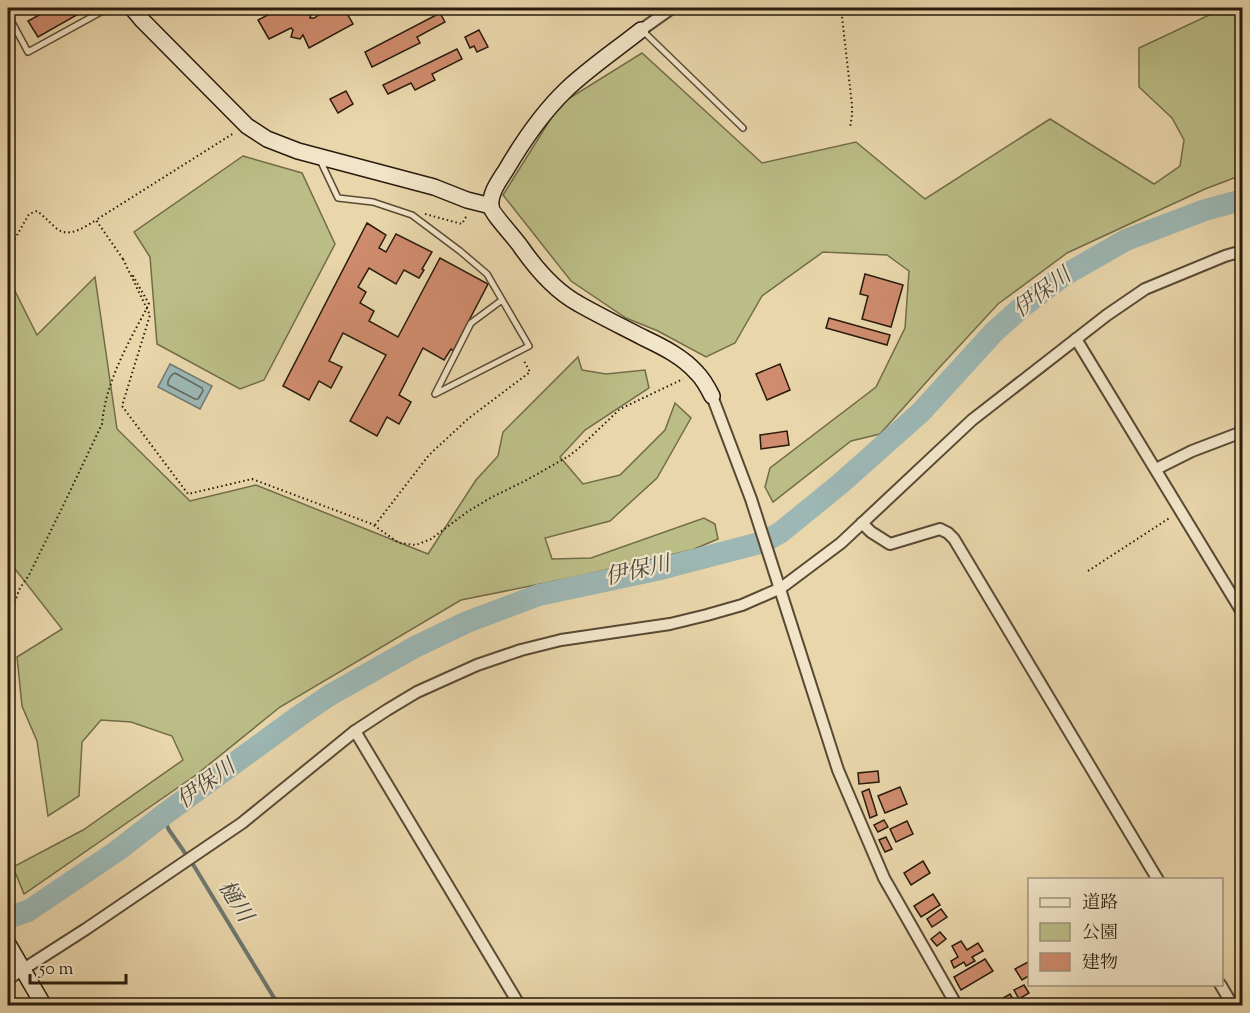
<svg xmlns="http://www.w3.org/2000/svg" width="1250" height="1013" font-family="'Sorts Mill Goudy','Noto Serif JP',serif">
  <rect width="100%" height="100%" fill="#e9d6ab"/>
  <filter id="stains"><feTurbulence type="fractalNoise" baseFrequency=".00333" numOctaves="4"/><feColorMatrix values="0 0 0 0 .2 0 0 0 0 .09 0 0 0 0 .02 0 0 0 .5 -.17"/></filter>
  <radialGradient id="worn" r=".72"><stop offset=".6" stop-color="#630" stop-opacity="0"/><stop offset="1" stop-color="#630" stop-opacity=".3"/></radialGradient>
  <g fill="#bbbd86" stroke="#726c49" stroke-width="1.5">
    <path d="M1224,8H1242V175L1205,189L1067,253L998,304L938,369L880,434L851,441L773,502L765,487L770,468L876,387L905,328L909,271L887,255L823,252L762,296L735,343L706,357L658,331L626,318L571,281L503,195L560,104L642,53L762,163L856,142L925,199L1050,119L1154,184L1180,166L1184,140L1172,118L1139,87V48Z"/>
    <path d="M243,156L302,173L335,244L264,380L240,389L157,344L150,257L134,232Z"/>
    <path d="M8,277L37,335L95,277L117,429L190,501L256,485L428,554L476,480L498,456L503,432L578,357L582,370L606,374L645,370L649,388L585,430L560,457L583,484L620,475L665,430L675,403L691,418L657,478L610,521L545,538L552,559L591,558L704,518L715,524L718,539L692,550L580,576L461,600L280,707L196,775L24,894L13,867L83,830L183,760L172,736L131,722L101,720L82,742L79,796L48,816L37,741L22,706L17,657L62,629L8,560Z"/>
  </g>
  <path fill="#9cb7b4" stroke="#6e7971" stroke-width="1.5" d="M170,364L212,386L200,409L158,387Z"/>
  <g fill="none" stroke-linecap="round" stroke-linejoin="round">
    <path stroke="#626960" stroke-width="1.5" d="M175,373L202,388L203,391L198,399H195L168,385C167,381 171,374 175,373Z"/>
    <path stroke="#6e7971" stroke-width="4" d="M162,816L169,830L194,866L279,1006"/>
    <path stroke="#9cb7b4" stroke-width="22" d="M8,918L28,911L117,851L162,816L299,716L330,695L415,647L467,622L539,595L656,570L764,542L781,532L840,484L921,412L994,332L1022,307L1063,276L1126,240L1205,210L1242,200"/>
  </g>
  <g fill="#cf8c6e" stroke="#291b0c" stroke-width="1.5">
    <path d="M52,8H89L38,37L28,21Z"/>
    <path d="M281,8H293L295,12L297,8H313L310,18H314L320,14L316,8H344L353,24L309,48L303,35L300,39L291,37L293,30L291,28L269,39L258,20Z"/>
    <path d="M440,13L445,22L417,37L420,43L372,67L365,52Z"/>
    <path d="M479,30L488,47L477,52L474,46L470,48L465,37Z"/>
    <path d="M457,49L462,59L432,74L435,80L415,90L411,83L388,94L383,85Z"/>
    <path d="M346,91L353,104L338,113L330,99Z"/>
    <path d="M367,223L386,235L379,248L386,252L396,234L432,252L422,269L424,270L419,278L404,270L396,284L369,268L358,287L366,292L360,303L374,311L369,321L398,337L440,258L488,284L453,351L451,349L444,360L423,348L399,395L411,402L399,424L387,417L377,436L350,421L386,355L343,333L329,361L342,367L331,388L319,381L309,400L283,386Z"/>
    <path d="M865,274L903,285L891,327L862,319L868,296L860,294Z"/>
    <path d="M829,318L890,335L887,345L826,328Z"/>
    <path d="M780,364L790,390L767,400L756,374Z"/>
    <path d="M787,431L789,445L761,449L760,435Z"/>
    <path d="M878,771L879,782L859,784L858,773Z"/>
    <path d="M900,787L907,804L885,813L878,796Z"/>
    <path d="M869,789L877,815L870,818L862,792Z"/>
    <path d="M884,820L888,827L878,832L874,825Z"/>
    <path d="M907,821L913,834L896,842L890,829Z"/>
    <path d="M886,837L892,849L885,852L879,840Z"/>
    <path d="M923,861L930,873L911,885L904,873Z"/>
    <path d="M933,894L940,905L921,917L914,906Z"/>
    <path d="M941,909L947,917L932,927L927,919Z"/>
    <path d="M940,932L946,939L937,946L931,939Z"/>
    <path d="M961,941L967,950L978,943L983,951L972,957L975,961L966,966L964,962L954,968L951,961L958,957L952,946Z"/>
    <path d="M985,959L993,971L961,990L954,977Z"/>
    <path d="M1030,961V975L1022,980L1015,969Z"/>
    <path d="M1024,985L1029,993L1019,999L1014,990Z"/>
    <path d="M1010,994L1017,1006H1001L998,1001Z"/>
  </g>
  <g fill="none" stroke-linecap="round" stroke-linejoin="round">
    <defs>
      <g id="lane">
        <path d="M8,10L12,8"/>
        <path d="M8,15L28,52L108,8"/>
        <path d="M643,31L743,128"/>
        <path d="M320,160L338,198L373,202L412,215L460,251L487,274L529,346L435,394L471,323L502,300"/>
      </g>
      <g id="street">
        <path d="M641,30L672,8"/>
        <path d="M1076,339L1242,612"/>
        <path d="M712,396L751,499L838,770L884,878L957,1006"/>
        <path d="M1156,469L1192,451L1242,432"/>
        <path d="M862,523L871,532L890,544L940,529L948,533L954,539L1158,880"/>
        <path d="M355,731L520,1006"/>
        <path d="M8,979L86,929L242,823L355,731L387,710L417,692L477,665L521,650L561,640L670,624L707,615L742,605L781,588L841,543L972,420L1107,315L1145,289L1225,256L1242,251"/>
        <path d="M1220,984L1233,1006"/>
      </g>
      <g id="secondary">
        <path d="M132,8L142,20L247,126L267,139L298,151L434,187L467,200L491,206"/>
        <path d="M641,30C616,50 589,68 566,90C542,113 523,141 506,170C499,181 489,194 491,207C492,214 516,239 521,247C537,270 555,291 579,304C600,316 623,327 644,338C663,347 683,357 697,373C703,379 708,388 712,396"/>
        <path d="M8,944L44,1006"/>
      </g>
    </defs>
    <use href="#lane" stroke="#594a34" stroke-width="8"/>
    <use href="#street" stroke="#594a34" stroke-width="14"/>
    <use href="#secondary" stroke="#291b0c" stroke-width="18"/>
    <g stroke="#291b0c" stroke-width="2" stroke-dasharray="1.5 3" stroke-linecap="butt">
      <path d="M841,8L852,105V115L850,128"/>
      <path d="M425,214L462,224L467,215"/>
      <path d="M8,251L29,214L37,211C44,216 49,222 56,228C68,239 85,227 96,220"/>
      <path d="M123,259L150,315L122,406L188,494L252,479L372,524L399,543L416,545L431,539L467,512L492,497L525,481L569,456L579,448L620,409L683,379"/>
      <path d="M123,259L96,220L234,133"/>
      <path d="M375,525L429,455L469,418L530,372L523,359"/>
      <path d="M1088,571L1171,517"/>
      <path d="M8,619L20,588L29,575L63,506L102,424C106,380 129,342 149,304L132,274"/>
    </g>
    <use href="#lane" stroke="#f1e4c8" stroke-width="5"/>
    <use href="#street" stroke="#f1e4c8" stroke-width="10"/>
    <use href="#secondary" stroke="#f1e4c8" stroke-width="15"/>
  </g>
  <g text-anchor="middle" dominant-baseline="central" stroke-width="4.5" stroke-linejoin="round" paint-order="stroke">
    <g font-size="22" font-style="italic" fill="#4c4a3e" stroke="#f1e4c8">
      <text transform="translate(1043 294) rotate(-37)">伊保川</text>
      <text transform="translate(638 572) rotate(-13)">伊保川</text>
      <text transform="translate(207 785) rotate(-36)">伊保川</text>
      <text transform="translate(234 902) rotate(58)">樋川</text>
    </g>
  </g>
  <rect width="1250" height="1013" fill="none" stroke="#e9d6ab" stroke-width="30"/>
  <rect x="9" y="9" width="1232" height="995" fill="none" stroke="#291b0c" stroke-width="3"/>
  <rect x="15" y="15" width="1220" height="983" fill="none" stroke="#291b0c" stroke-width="1.5"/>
  <rect x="1028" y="878" width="195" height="108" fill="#f1e4c8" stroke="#a1947d" stroke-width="1.5"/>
  <rect x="1040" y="898" width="30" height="9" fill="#f1e4c8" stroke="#a1947d" stroke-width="1.5"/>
  <text x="1082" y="908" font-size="18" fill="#291b0c">道路</text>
  <rect x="1040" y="923" width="30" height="18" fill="#bbbd86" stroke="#a1947d" stroke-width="1.5"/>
  <text x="1082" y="938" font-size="18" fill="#291b0c">公園</text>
  <rect x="1040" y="953" width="30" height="18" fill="#cf8c6e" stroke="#a1947d" stroke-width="1.5"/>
  <text x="1082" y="968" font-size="18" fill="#291b0c">建物</text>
  <path d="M30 974v9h96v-9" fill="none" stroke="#291b0c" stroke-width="3"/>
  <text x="39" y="974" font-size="18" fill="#291b0c" stroke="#f1e4c8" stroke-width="4.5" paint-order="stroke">50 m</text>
  <rect width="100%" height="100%" filter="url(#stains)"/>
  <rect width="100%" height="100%" fill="url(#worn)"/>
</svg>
